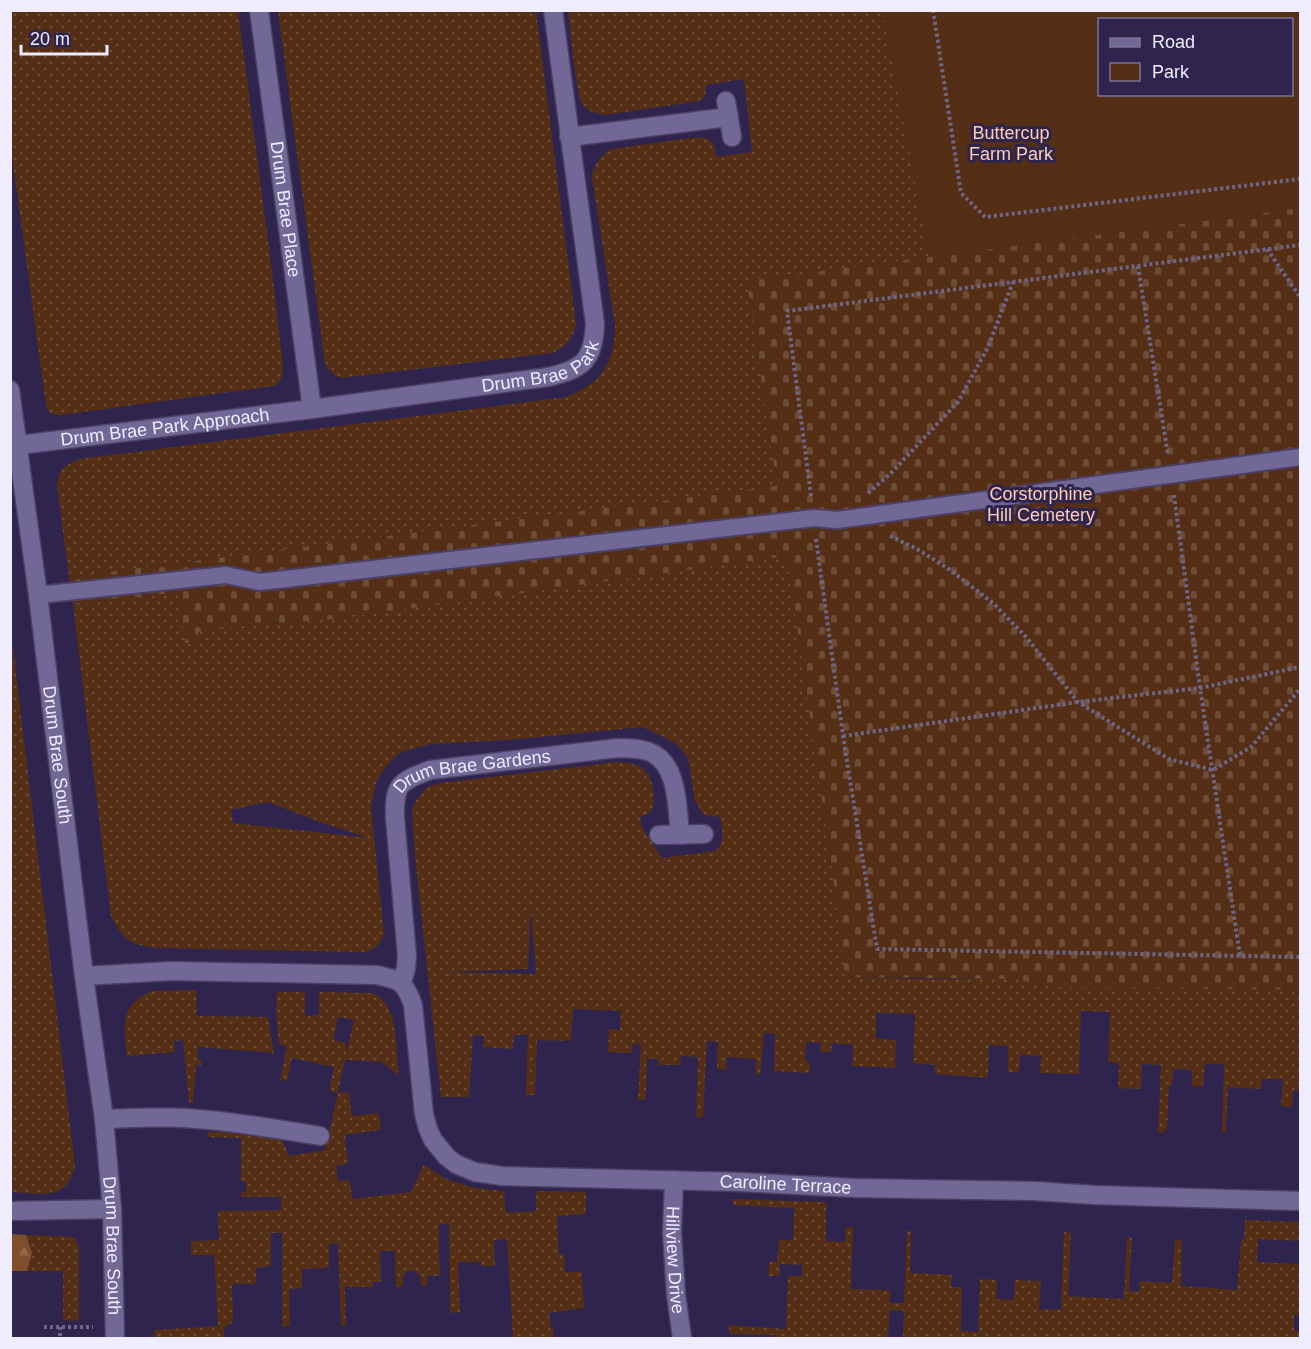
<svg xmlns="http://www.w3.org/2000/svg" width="1311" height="1349" font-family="Helvetica,sans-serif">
  <defs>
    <pattern id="grass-dots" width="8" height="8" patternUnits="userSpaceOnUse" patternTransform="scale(1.5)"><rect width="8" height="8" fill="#542f15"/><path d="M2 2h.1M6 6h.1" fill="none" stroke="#6d4d38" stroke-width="1.8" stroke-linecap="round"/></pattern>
    <pattern id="forest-firs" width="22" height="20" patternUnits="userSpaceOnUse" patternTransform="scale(1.5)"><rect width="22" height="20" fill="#7e4e2d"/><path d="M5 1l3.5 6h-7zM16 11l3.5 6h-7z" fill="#91684c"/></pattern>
    <pattern id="cemetery-stones" width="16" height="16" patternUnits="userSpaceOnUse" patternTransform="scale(1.5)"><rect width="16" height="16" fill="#542f15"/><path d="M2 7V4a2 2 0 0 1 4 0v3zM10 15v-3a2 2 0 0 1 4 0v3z" fill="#6d4d38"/></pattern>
  </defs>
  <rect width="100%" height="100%" fill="#2e244d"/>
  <g fill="url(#grass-dots)" fill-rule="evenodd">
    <path d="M10,11H238L271,263L282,358C283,371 285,378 274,386L61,415C53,415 48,414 46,405L11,149Z"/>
    <path d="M278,11H536L576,324C573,339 566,346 553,353L342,378C334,376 328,371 325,364Z"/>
    <path d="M568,11H883L929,257L747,281L777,486L69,577L57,486C59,469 64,465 80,459L566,397C601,384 615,363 615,326L592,177C595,163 599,157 611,149L699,137L710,140L715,148L716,157L752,152L744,79L706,85C706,92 706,97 700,101L605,115C597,113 588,112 583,105C576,97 570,26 568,11Z"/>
    <path d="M787,556L838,912L846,977L917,979H1011L1061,987L1300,990V1090L1293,1091L1292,1107L1281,1106L1283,1079H1262L1261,1089L1228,1087L1226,1132H1222L1224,1064H1205L1203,1087L1192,1086V1070L1173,1069L1172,1085L1169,1086L1167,1130H1164L1163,1133H1158L1161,1065L1142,1064L1141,1089L1118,1088L1119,1063L1108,1062L1110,1012L1081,1011L1079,1074L1040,1073L1041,1056L1020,1055L1019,1072H1008V1046L989,1045L988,1078L935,1074V1065L913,1063L915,1014L876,1013V1038L896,1040L895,1068L852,1066L853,1045L832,1043L831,1052H820L821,1043L806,1042L805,1059L810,1064V1073L774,1071L775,1034L764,1033L760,1075H756V1059L727,1057L726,1070L717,1069L718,1042L707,1041L703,1117H696L698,1057L681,1056L680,1065H659L658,1059H647L646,1100H638L641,1044H633L632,1053L608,1052L609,1029L620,1030L621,1011L573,1009L571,1041L537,1040L535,1095H526L528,1035H514L513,1049L483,1047L484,1036L473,1035L469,1097H441L415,856L412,809L417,799L426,788L440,783L618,762C626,763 636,763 642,768C652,775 657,798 652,809C650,814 645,815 640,817L642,827L662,858L715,851C726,843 722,829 720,817L704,815L695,801L688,758L677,744L643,727L509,740L431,744L402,752L393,759L382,772L376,783L371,807L384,934C379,946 375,950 363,952L157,948C131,945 123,940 111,916L73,605L179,592L185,642L198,632L240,626L335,619ZM268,802L317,821L369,838L233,823L231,810ZM531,909L536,974L447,972L528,969Z"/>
    <path d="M10,623L75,1166C67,1202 40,1193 11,1192Z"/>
    <path d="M196,990L197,1016L268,1017L274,1053L198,1047L197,1059H201V1065H196L193,1103H189L183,1040L174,1041L175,1052L127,1056C124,1026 119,1005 152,991Z"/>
    <path d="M277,992H305V1016L319,1015V992L372,993C381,996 388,1005 391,1014C397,1029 397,1060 399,1077L391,1069L381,1062L345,1060L338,1092L349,1093L352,1116L379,1113L381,1130L345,1135L348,1163L336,1166L338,1181L350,1180L352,1199L411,1192L424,1164C449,1185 472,1188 504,1191L506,1213L536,1211V1191L586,1192V1214L557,1216L559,1255H564L565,1272H582L584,1308L549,1313L551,1328H553L554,1338H513L507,1239L494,1240L495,1266H482L481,1262H458L460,1312L450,1313L449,1224H439V1252L440,1276H427V1286H421L420,1276L415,1271H408L403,1276V1286L396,1287L395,1251H380L381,1282H373V1287H345L346,1326H341L338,1243L329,1244V1268L302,1269V1288L289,1289L290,1326L282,1327V1233H271V1266L256,1268V1284H232L233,1322L224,1328V1338H155L154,1330L218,1326L214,1255H191V1241L219,1240L218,1211L281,1210V1197H241V1192H246V1182L241,1181V1138L208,1137V1132L249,1133L282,1139L289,1156L325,1150L338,1093L329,1091L334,1067L292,1058L287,1081L280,1080L287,1046L279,1044L276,1013ZM338,1017L354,1020L346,1054V1043L334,1040Z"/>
    <path d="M733,1199L826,1202V1241L845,1242L846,1227H853L851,1289L890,1290V1303H904L907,1231H911L910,1273L952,1275L951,1287H962L961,1331L978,1332L980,1279L997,1280L996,1299L1014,1300L1015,1280L1041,1281L1039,1309L1061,1310L1064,1232L1071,1233L1068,1296L1124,1299L1127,1237L1132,1238L1129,1291L1139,1292L1140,1281L1172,1283L1175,1240H1182L1181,1286L1237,1290L1241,1240H1244L1245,1220L1300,1222V1241L1258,1239L1257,1262L1298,1264L1300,1272V1315H1294V1330L1300,1331V1338H903L904,1311L890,1310L888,1338H773V1335L730,1334L728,1325L786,1329L788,1276H768L769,1262H777L779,1240H793L794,1208L733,1205ZM780,1264L802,1265V1276H780Z"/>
    <path d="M26,1235L73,1237L78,1244L79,1251V1321L63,1320V1271H27L32,1253Z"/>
  </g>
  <path fill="url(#forest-firs)" d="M11,1234L26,1235L32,1253L27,1271H11Z"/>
  <path fill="url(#cemetery-stones)" d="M1300,208V990L1061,987L1011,979L845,977L838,912L787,556L335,619L240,626L198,632L199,641L185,643L178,592L73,605L69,577L777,486L747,281Z"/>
  <path fill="#542f15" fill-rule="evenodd" d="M883,11H1300V208L929,257ZM1100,20H1292V94H1100Z"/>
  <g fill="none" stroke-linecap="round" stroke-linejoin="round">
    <defs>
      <path id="lane" d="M38,595L226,575L260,582L814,518L837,520L1300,457"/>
      <g id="street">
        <path id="s1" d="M259,10L312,409"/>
        <path d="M726,101L732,137"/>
        <path d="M569,137L729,117"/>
        <path id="s2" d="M19,445L312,409L548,377C583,369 593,361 595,324L553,10"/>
        <path d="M659,835L704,834"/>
        <path id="s3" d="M84,976L171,971L376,975C400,980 405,981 413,1005L424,1114L428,1129L433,1140L447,1157L456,1164L475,1172L502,1176L740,1182L856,1188L1034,1191L1095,1195L1300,1201"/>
        <path id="s4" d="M402,982L406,968L407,956L395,818C394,784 399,782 430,770L618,748C627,748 637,748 647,751C679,761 677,808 680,835"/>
        <path d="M104,1119C135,1118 166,1116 197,1119C238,1122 279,1129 320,1136"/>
        <path id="s5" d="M674,1180L672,1233L676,1295L682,1338"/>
        <path d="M10,1211L112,1209"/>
      </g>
      <g id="secondary">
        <path id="s6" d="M10,390L38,595L84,976L104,1119L112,1209L115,1338"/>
      </g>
    </defs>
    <use href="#lane" stroke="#4b4063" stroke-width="20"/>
    <use href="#street" stroke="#4b4063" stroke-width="21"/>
    <use href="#secondary" stroke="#4b4063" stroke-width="21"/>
    <g stroke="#6e6687" stroke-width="4" stroke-dasharray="3 3" stroke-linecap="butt">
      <path d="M933,10L961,193L985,217L1300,179"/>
      <path d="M1267,249L1300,297"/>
      <path d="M1138,266L1168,455"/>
      <path d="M868,493L890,474L958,402L988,347L1013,282"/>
      <path d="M1174,495L1200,688L1240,956"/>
      <path d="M811,496L787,311L1300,245"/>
      <path d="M890,536L917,549L949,569L994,604L1026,637L1078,702L1169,759L1213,770L1251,747L1300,689"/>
      <path d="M816,539L843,736L877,949L1300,957"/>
      <path d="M843,736L1078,702L1200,688L1300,667"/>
      <path d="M44,1327H93"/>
      <path d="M60,1327V1338"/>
    </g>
    <use href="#lane" stroke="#726898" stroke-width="16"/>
    <use href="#street" stroke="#726898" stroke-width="18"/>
    <use href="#secondary" stroke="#726898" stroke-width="18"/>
  </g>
  <g text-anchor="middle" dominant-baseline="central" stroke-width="6" stroke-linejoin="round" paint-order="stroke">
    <g font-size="18" fill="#ffcfb2" stroke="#2e244d">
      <text x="1011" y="133">Buttercup<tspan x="1011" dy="21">Farm Park</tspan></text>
      <text x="1041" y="494">Corstorphine<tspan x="1041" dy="21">Hill Cemetery</tspan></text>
    </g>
    <g font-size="18" fill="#efedfd" stroke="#2e244d">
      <text stroke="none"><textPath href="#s1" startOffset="201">Drum Brae Place</textPath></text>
      <text stroke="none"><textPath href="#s2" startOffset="531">Drum Brae Park</textPath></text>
      <text stroke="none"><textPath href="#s2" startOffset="147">Drum Brae Park Approach</textPath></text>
      <text stroke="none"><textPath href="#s6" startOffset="368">Drum Brae South</textPath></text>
      <text stroke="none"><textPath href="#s4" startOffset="273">Drum Brae Gardens</textPath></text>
      <text stroke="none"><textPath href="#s3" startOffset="846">Caroline Terrace</textPath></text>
      <text stroke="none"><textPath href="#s6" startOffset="862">Drum Brae South</textPath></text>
      <text stroke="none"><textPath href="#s5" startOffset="80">Hillview Drive</textPath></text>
    </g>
  </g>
  <rect width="1311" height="1349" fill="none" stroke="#efedfd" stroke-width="24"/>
  <rect x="1098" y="18" width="195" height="78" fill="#2e244d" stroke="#7b7493" stroke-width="1.5"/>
  <rect x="1110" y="38" width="30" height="9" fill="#726898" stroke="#7b7493" stroke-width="1.5"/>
  <text x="1152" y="48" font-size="18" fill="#efedfd">Road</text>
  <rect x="1110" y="63" width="30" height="18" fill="#542f15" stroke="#7b7493" stroke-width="1.5"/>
  <text x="1152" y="78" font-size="18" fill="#efedfd">Park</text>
  <path d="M21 45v9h86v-9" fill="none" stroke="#efedfd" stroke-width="3"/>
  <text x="30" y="45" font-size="18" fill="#efedfd" stroke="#2e244d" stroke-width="4.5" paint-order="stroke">20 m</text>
</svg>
